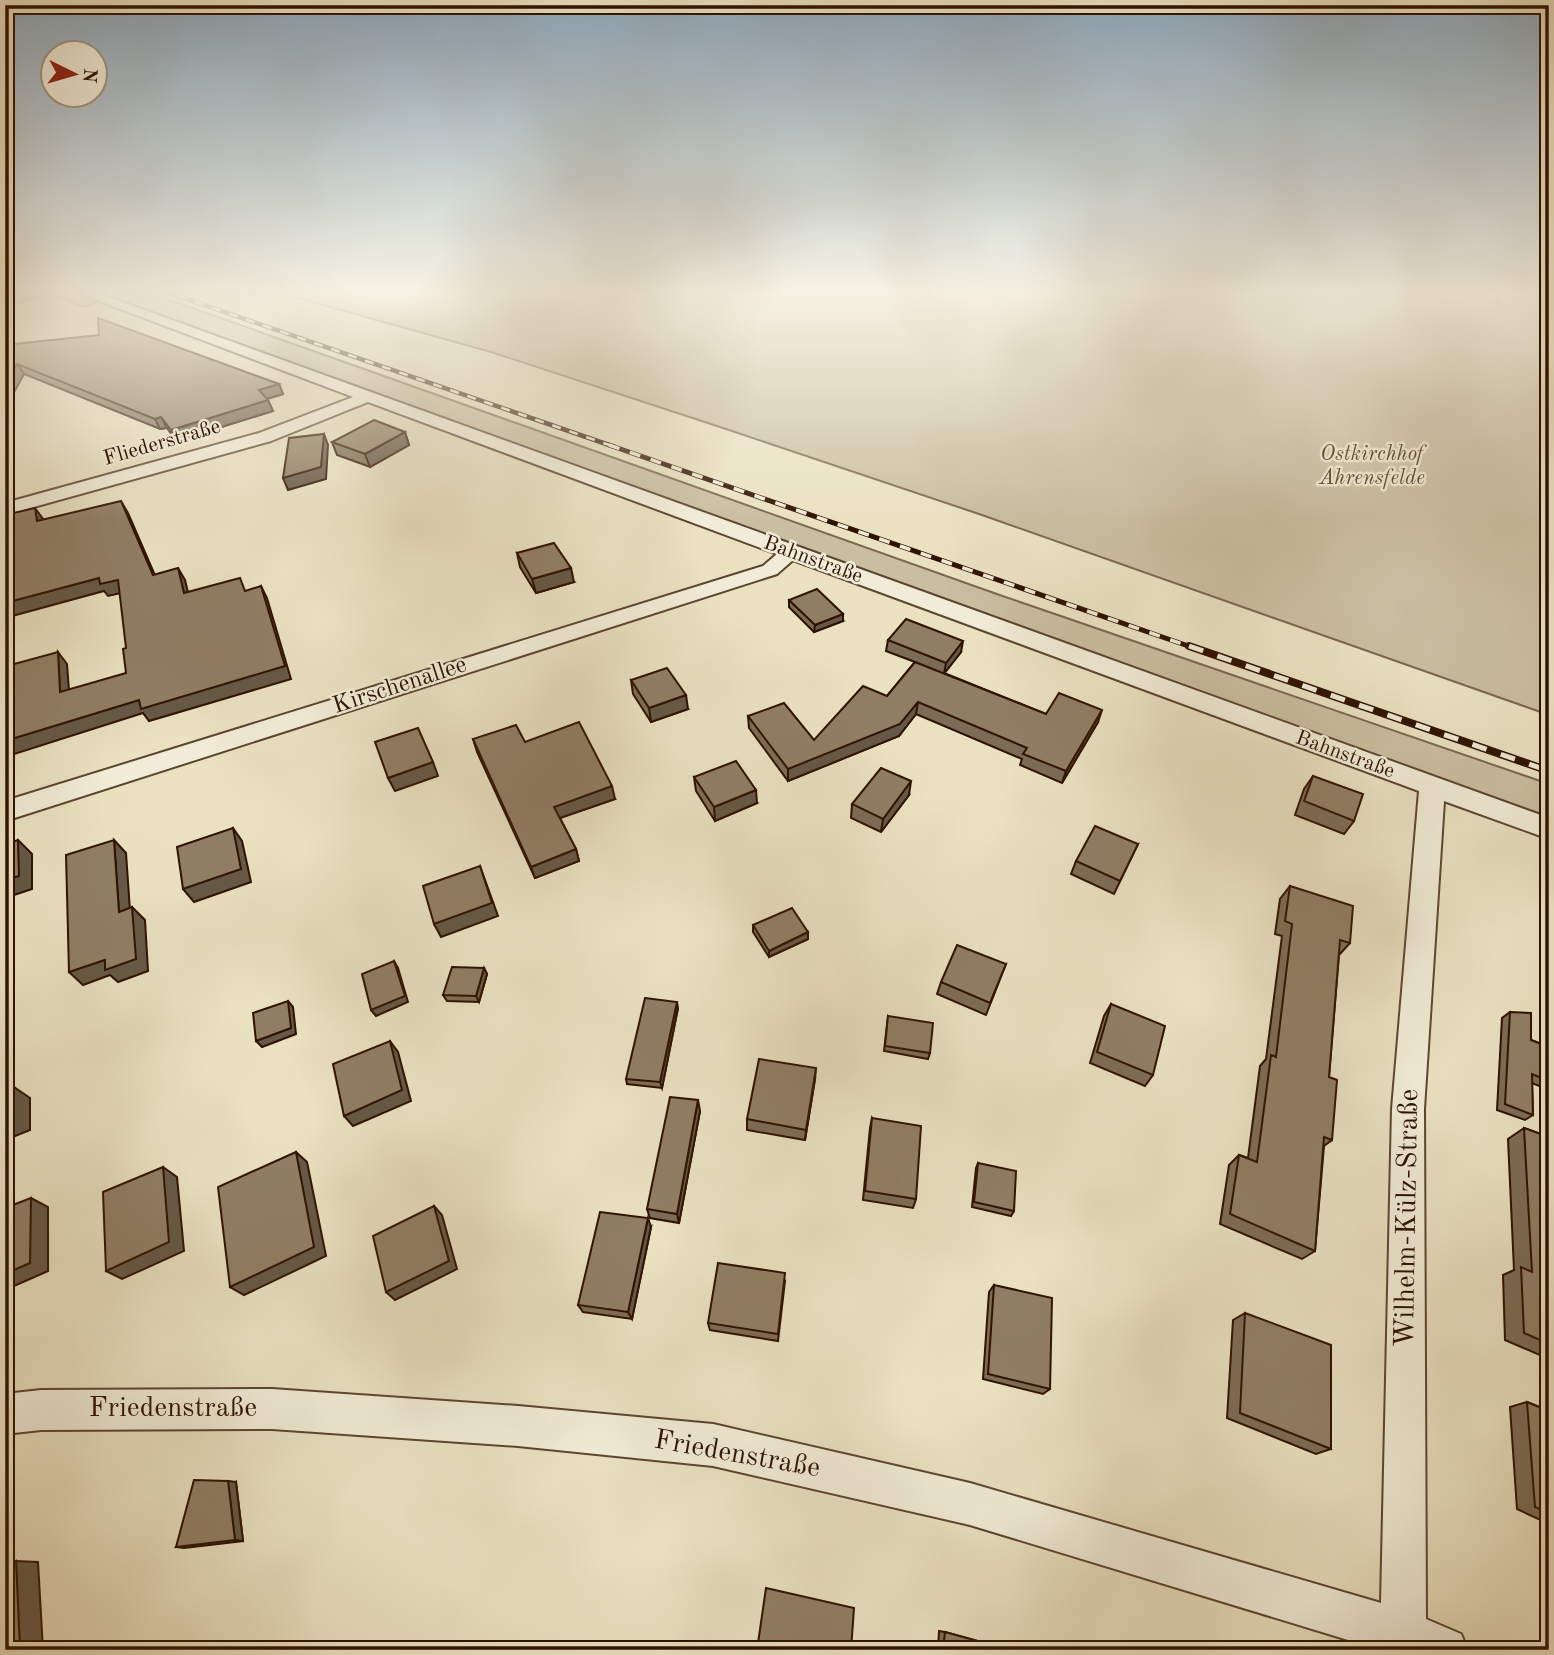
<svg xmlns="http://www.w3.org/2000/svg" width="1554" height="1655" font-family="'Old Standard TT',serif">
  <rect width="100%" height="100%" fill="#eae1c1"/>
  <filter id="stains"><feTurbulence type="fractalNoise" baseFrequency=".00286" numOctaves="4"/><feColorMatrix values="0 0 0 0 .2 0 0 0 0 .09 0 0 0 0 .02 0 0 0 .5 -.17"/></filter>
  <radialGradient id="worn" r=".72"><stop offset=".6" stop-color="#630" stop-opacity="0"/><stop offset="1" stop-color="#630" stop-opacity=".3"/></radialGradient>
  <g fill="#cabea0" stroke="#7c6850" stroke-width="2">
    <path d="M31,290H46L17,303C58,288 53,287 95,303L84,307L48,293L5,308L12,305L5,307V300L21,291Z"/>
    <path d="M85,290H142L994,593L1549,784V821Z"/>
    <path d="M269,290H1549V715L979,514L720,427L491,352Z"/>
  </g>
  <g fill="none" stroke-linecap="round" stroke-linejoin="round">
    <path fill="#78644c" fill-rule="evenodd" d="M1498,290H1502L1501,303L1498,305L1495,303Z"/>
    <defs>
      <path id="minor" d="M70,290H89L1549,818V839L1444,801L1424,1109L1426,1619L1461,1634L1468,1650H1381L970,1525L713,1466L518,1446L272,1429L41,1430L5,1434V1394L41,1390L272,1389L518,1406L713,1424L970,1483L1381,1603L1392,1109L1419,791L793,560L777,574L5,821V801L763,566L777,554L368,402L271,441L5,515V503L259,433L353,397Z"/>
    </defs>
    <use href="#minor" stroke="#5d4630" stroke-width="4"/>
    <use href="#minor" fill="#f1ecd7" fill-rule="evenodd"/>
    <defs>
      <path id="rail-far2" d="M161,290L615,447"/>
      <path id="rail-far1" d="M609,445L1194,648"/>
      <path id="rail" d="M1189,646L1549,771"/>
    </defs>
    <use href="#rail-far2" stroke="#2e1200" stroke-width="4.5"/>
    <use href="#rail-far1" stroke="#2e1200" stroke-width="5"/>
    <use href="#rail" stroke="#2e1200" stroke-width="8"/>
    <use href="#rail-far2" stroke="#f1ecd7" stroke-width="2.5" stroke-dasharray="9" stroke-linecap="butt"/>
    <use href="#rail-far1" stroke="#f1ecd7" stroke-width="3.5" stroke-dasharray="11" stroke-linecap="butt"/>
    <use href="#rail" stroke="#f1ecd7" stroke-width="5" stroke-dasharray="15" stroke-linecap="butt"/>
  </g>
  <g fill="#7c6c56" stroke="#2e1200" stroke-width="2">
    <path d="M5,345L279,384L283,394L267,399L273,411L176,441L167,428L160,429L24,374Z"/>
    <path d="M405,432L409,445L370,467L337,455L332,442Z"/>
    <path d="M517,553L574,582L536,593L520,567Z"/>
    <path d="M789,600L843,621L814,632L789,607Z"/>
    <path d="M888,640L961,652L944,673L1046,714L1098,722L1062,783L1020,765L1022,759L916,714L899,736L788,781L749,728L748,716L814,740L887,696L915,662L886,651Z"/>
    <path d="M631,680L688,709L651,722L633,694Z"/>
    <path d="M473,739L525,742L615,799L560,818L576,849L579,861L535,878L477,752Z"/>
    <path d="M1313,776L1354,821L1344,834L1295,815L1304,789Z"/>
    <path d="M694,777L757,803L715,821L696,791Z"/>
    <path d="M909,795L881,832L851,818L852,804Z"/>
    <path d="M1138,844L1114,894L1071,874L1076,861Z"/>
    <path d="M1290,886L1350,943L1339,955L1329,1077L1332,1140L1324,1146L1315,1251L1302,1259L1220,1224L1229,1165L1239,1155L1248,1158L1260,1066L1266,1059L1282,936L1275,934L1280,899Z"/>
    <path d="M753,925L808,932V939L769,957L753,932Z"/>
    <path d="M1006,964L986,1015L937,994L941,982Z"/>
    <path d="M484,968L487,974L479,1002L447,1001L443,995Z"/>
    <path d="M1111,1004L1153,1075L1145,1086L1090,1063L1104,1016Z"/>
    <path d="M678,1008L662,1088L627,1084L626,1079Z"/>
    <path d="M1510,1012L1531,1040L1549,1047V1090L1532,1083L1533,1115L1525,1120L1497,1110L1502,1018Z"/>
    <path d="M888,1016L930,1053L928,1059L884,1051Z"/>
    <path d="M815,1079L805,1140L747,1130V1119Z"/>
    <path d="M700,1111L679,1223L650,1218L647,1209Z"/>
    <path d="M872,1118L916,1199L913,1208L863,1200L870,1128Z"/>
    <path d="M1524,1128L1549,1137V1359L1505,1340L1503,1275L1514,1270L1508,1139Z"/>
    <path d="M978,1163L1014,1211L1011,1216L972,1207L976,1168Z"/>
    <path d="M651,1227L632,1319L583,1312L578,1305Z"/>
    <path d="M785,1281L778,1341L710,1330L708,1323Z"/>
    <path d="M994,1285L1050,1389L1043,1394L983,1379L989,1292Z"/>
    <path d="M1245,1313L1331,1449L1316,1454L1227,1418L1233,1320Z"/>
    <path d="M1527,1402L1549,1411V1524L1517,1509L1510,1407Z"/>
    <path d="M236,1482L243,1541L184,1548L176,1547Z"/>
    <path d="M939,1631L945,1632L1010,1650H938Z"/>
  </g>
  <g fill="#655846" stroke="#2e1200" stroke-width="2">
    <path d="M17,364L24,374L5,409V386Z"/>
    <path d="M279,384L283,394L263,400L259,390Z"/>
    <path d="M268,400L273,411L176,441L171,430Z"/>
    <path d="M161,417L167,428L160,429L155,419Z"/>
    <path d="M405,432L409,445L370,467L365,454Z"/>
    <path d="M324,434L328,445L326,479L288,490L283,478Z"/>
    <path d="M121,501L128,513L160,587L153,575Z"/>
    <path d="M35,508L43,519L45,533L37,521Z"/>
    <path d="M178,568L185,580L191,605L184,593Z"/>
    <path d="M571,568L574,582L536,593L532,579Z"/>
    <path d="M99,578L118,580L125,592L108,596L104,591L12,616L5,607V603Z"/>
    <path d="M261,586L267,598L291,679L149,721L143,713L5,757V741L139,700Z"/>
    <path d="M843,614V621L814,632L815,625Z"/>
    <path d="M963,641L961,652L944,674L946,663Z"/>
    <path d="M58,652L67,664L70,704L60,692Z"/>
    <path d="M7,656L17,668L7,666Z"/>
    <path d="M686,695L688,709L651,722L649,708Z"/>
    <path d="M918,702L916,714L899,736L788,781V769Z"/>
    <path d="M1102,710L1098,722L1062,783L1066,771Z"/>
    <path d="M433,762L438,776L395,791L388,778Z"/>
    <path d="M911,781L909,795L881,832L883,819Z"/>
    <path d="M612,786L615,799L557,819L554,807Z"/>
    <path d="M756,790L757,803L715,821L714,807Z"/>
    <path d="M233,828L242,841L251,882L194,902L183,889Z"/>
    <path d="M18,840L32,854V889L5,898V880Z"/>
    <path d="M114,840L126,853L131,925L119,912Z"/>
    <path d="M576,849L579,861L535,878L531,867Z"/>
    <path d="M480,866L498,916L441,937L434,924Z"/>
    <path d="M132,907L145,920L148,971L118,982L110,975L83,985L69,972Z"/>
    <path d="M808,932V939L769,957V951Z"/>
    <path d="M394,961L398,968L408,1002L376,1016L371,1010Z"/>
    <path d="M484,968L487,974L479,1002L476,996Z"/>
    <path d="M288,1001L293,1007L296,1034L262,1047L256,1041Z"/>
    <path d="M677,1002L678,1008L662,1088L660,1082Z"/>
    <path d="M390,1041L398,1052L411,1101L353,1126L344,1116Z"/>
    <path d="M816,1068L815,1079L805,1140L806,1130Z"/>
    <path d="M14,1087L30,1098V1130L5,1140V1123Z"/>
    <path d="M698,1100L700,1111L679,1223L677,1214Z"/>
    <path d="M296,1152L307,1162L326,1256L244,1295L230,1287Z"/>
    <path d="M163,1167L177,1177L184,1251L122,1279L106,1271Z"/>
    <path d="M31,1198L48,1207V1271L5,1290V1274Z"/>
    <path d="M434,1206L442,1215L457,1269L395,1300L386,1292Z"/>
    <path d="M648,1218L651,1227L632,1319L628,1312Z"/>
    <path d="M228,1481L236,1482L243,1541L235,1540Z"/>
    <path d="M16,1561L38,1562L43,1650H20Z"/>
  </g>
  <g fill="#907e64" stroke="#2e1200" stroke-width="2">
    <path d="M98,318L279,384L259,390L268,400L171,430L161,417L155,419L17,364L5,386V345L99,335Z"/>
    <path d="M374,420L405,432L365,454L332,442Z"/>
    <path d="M324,434L321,467L283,478L289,438Z"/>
    <path d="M121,501L153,575L178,568L184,593L240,578L245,591L261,586L285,666L141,709L139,700L5,741V657L7,656V666L58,652L60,692L126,673L123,649L126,648L118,580L100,584L99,578L5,603V515L35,508L37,521Z"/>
    <path d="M554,543L571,568L532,579L517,553Z"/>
    <path d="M817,589L843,614L815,625L789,600Z"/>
    <path d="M906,619L963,641L946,663L888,640Z"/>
    <path d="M915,662L1046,714L1059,693L1102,710L1066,771L1023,754L1027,748L918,702L900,724L788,769L748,716L784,703L814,740L863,686L887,696Z"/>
    <path d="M667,668L686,695L649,708L631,680Z"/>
    <path d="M579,722L612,786L554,807L576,849L531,867L473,739L516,725L525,742Z"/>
    <path d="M418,728L433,762L388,778L375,742Z"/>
    <path d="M736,761L756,790L714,807L694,777Z"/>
    <path d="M881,768L911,781L883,819L852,804Z"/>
    <path d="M1313,776L1363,794L1354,821L1304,801Z"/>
    <path d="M1095,826L1138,844L1120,881L1076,861Z"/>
    <path d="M233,828L241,869L183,889L177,847Z"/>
    <path d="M18,840L19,876L5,880V844Z"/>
    <path d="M114,840L119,912L132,907L136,959L105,970V960L69,972L66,855Z"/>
    <path d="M480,866L492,903L434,924L423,886Z"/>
    <path d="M1290,886L1353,906L1350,943L1340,940L1329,1077L1337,1080L1332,1140L1324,1137L1315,1251L1230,1214L1239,1155L1257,1162L1271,1055L1276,1057L1292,924L1285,921Z"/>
    <path d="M792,908L808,932L769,951L753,925Z"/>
    <path d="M957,945L1006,964L990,1003L941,982Z"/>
    <path d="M394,961L405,996L371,1010L362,974Z"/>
    <path d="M452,967L484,968L476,996L443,995Z"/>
    <path d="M645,998L677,1002L660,1082L626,1079Z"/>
    <path d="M288,1001L291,1028L256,1041L253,1013Z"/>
    <path d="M1111,1004L1165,1026L1153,1075L1097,1052Z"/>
    <path d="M1510,1012L1531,1013V1040L1549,1047V1081L1532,1074L1533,1115L1505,1104Z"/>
    <path d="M888,1016L933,1023L930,1053L885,1046Z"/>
    <path d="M390,1041L402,1090L344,1116L333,1064Z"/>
    <path d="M759,1059L816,1068L806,1130L747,1119Z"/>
    <path d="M14,1087L13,1119L5,1123V1091Z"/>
    <path d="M670,1097L698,1100L677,1214L647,1209Z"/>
    <path d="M872,1118L921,1126L916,1199L865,1191Z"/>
    <path d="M1524,1128L1549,1137V1344L1524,1333L1521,1267L1532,1272Z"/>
    <path d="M296,1152L314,1247L230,1287L218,1187Z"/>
    <path d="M978,1163L1016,1171L1014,1211L974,1202Z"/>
    <path d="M163,1167L169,1242L106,1271L103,1192Z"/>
    <path d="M31,1198L30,1263L5,1274V1208Z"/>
    <path d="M434,1206L449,1261L386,1292L373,1236Z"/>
    <path d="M600,1212L648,1218L628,1312L578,1305Z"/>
    <path d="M718,1263L785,1273L778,1334L708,1323Z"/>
    <path d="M994,1285L1052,1298L1050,1389L988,1374Z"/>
    <path d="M1245,1313L1331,1345V1449L1240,1413Z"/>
    <path d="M1527,1402L1549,1411V1513L1535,1507Z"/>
    <path d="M194,1480L228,1481L235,1540L176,1547Z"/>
    <path d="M16,1561L20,1650H5V1567Z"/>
    <path d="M766,1588L854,1608L851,1650H757Z"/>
    <path d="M945,1632L1010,1650H943Z"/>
  </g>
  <linearGradient id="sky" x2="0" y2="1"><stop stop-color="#8faabe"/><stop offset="0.56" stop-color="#f6f2e3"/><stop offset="1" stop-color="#f6f2e3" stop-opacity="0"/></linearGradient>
  <rect width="1554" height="521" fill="url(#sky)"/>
  <g text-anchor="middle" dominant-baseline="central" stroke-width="5" stroke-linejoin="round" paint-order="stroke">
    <g font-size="21" fill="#2e1200" stroke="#f1ecd7">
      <text transform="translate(162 443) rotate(-16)">Fliederstraße</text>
      <text transform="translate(813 560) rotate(20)">Bahnstraße</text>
      <text transform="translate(1345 755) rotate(20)">Bahnstraße</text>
    </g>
    <g font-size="21" font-style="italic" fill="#654e38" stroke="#f1ecd7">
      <text x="1372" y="454">Ostkirchhof<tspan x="1372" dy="24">Ahrensfelde</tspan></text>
    </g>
    <g font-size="24" fill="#2e1200" stroke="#f1ecd7">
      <text transform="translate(400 686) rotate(-18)">Kirschenallee</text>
    </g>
    <g font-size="28" fill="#2e1200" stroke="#f1ecd7">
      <text transform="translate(1408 1218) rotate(-89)">Wilhelm-Külz-Straße</text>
      <text x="173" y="1409">Friedenstraße</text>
      <text transform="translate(737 1455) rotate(10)">Friedenstraße</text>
    </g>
  </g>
  <rect width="1554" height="1655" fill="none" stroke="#eae1c1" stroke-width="28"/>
  <rect x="7" y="7" width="1540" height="1641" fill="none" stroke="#2e1200" stroke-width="3.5"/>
  <rect x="14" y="14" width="1526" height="1627" fill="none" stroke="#2e1200" stroke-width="2"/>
  <g transform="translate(74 74) rotate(95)"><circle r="33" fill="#f1ecd7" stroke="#a39581" stroke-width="2"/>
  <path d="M0-5L12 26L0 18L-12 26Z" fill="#8f2418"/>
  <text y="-10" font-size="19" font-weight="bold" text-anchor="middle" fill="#2e1200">N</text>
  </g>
  <rect width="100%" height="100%" filter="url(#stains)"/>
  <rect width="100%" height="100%" fill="url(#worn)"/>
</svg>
